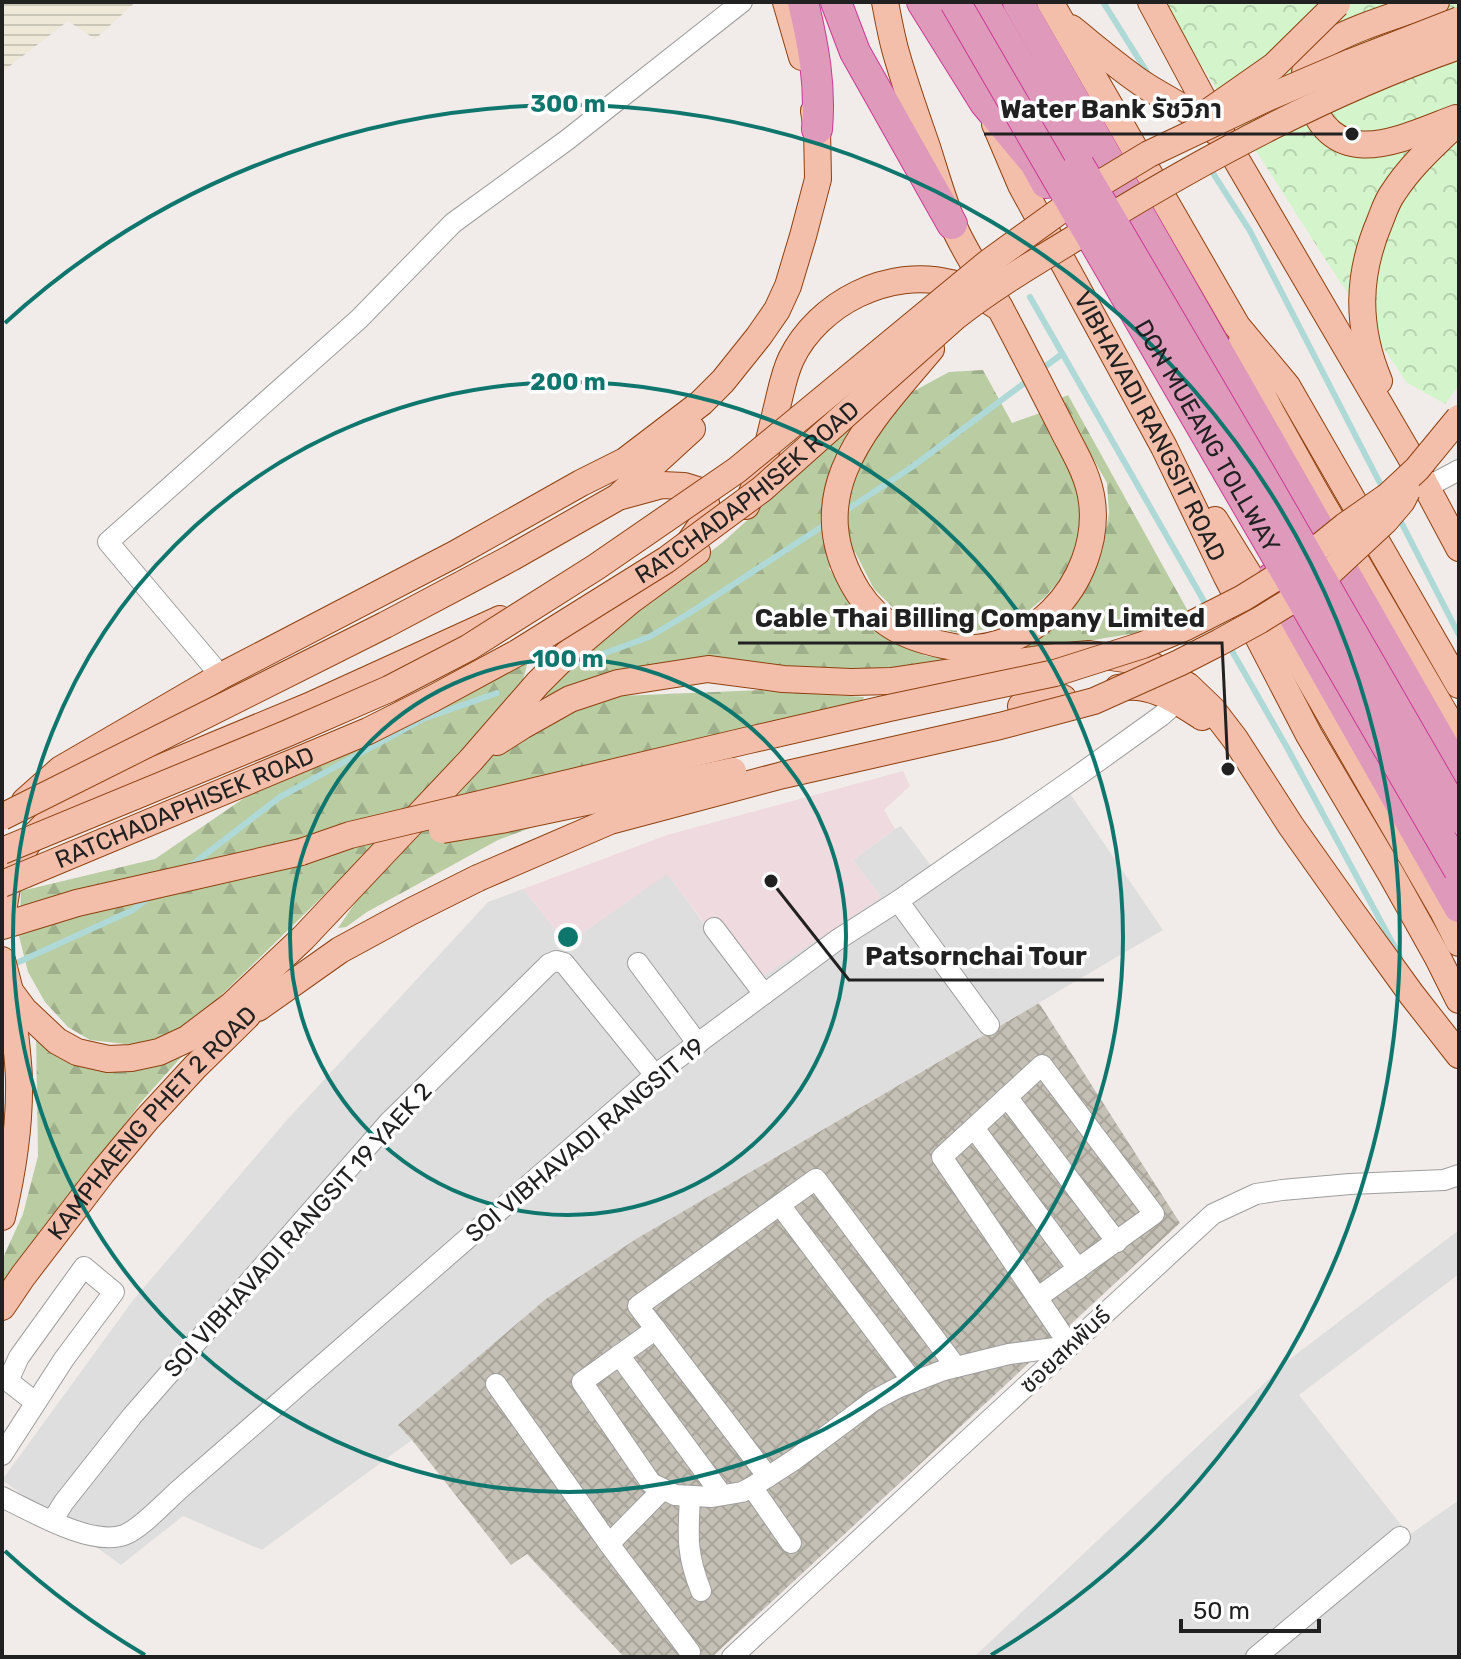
<svg xmlns="http://www.w3.org/2000/svg" width="1461" height="1659" font-family="Rubik,'Noto Sans Thai',sans-serif">
  <defs>
    <pattern id="construction-cross-hatch" width="8" height="8" patternUnits="userSpaceOnUse" patternTransform="scale(2)"><rect width="8" height="8" fill="#c5c0b5"/><path d="M0 0l8 8M0 8l8-8" fill="none" stroke="#a9a59b"/></pattern>
    <pattern id="farmland-rules" width="6" height="5" patternUnits="userSpaceOnUse" patternTransform="scale(2)"><rect width="6" height="5" fill="#ede8d7"/><path d="M0 2.5h6" fill="none" stroke="#cbc7b8"/></pattern>
    <pattern id="forest-firs" width="22" height="20" patternUnits="userSpaceOnUse" patternTransform="scale(2)"><rect width="22" height="20" fill="#bacca2"/><path d="M5 1l3.5 6h-7zM16 11l3.5 6h-7z" fill="#a0af8b"/></pattern>
    <pattern id="park-crowns" width="20" height="18" patternUnits="userSpaceOnUse" patternTransform="scale(2)"><rect width="20" height="18" fill="#d4f5cc"/><path d="M2 6a3 3 0 1 1 6 0M12 15a3 3 0 1 1 6 0" fill="none" stroke="#b6d2af"/></pattern>
  </defs>
  <rect width="100%" height="100%" fill="#f1ece9"/>
  <g fill="#dfdedf">
    <path d="M1069,792L1163,930L636,1239L399,1426L412,1440L262,1550L183,1516L121,1565L2,1480L134,1299L286,1121L488,902L523,889L567,944L667,873L704,924L715,916L881,897L853,860L895,829L901,826L932,867Z"/>
    <path d="M1459,1230V1274L1299,1395L1409,1535L1459,1500V1657H974L1290,1359Z"/>
  </g>
  <path fill="#efdae0" d="M903,771L910,786L884,810L895,829L853,860L881,897L762,977L716,916L705,924L667,874L567,944L523,889L667,835Z"/>
  <path fill="url(#construction-cross-hatch)" d="M1039,1003L1180,1223L712,1657H624L527,1554L511,1565L412,1440L398,1425L546,1299L636,1239Z"/>
  <path fill="url(#farmland-rules)" d="M2,2H136L95,39L68,21L2,72Z"/>
  <g fill="url(#forest-firs)">
    <path d="M983,370L1012,423L1043,412L1075,469L1084,520L1065,574L1045,597L1020,618L986,629L960,633L929,628L903,617L874,589L855,552L829,568L857,612L894,642L926,656L961,659L1029,646L1063,617L1077,594L1102,552L1109,513L1107,483L1059,399L1068,395L1189,613L1145,632L1105,638L962,665L846,676L621,674L537,699L587,644L722,543L855,423L949,372Z"/>
    <path d="M528,661L520,692L369,851L208,1008L172,1033L135,1045L90,1040L68,1027L45,1002L28,972L19,936L21,891L155,859L262,786Z"/>
    <path d="M762,690L864,697L860,706L498,840L367,912L346,927L338,928L355,903L396,854L486,759L556,717L619,696Z"/>
    <path d="M36,1035L63,1058L184,1054L142,1101L2,1287V1260L23,1214L38,1156Z"/>
  </g>
  <path fill="url(#park-crowns)" d="M1161,2H1459V385L1445,404L1406,382L1329,265Z"/>
  <g fill="none" stroke-linecap="round" stroke-linejoin="round">
    <g stroke="#aed9d7" stroke-width="6">
      <path d="M1103,2L1150,77"/>
      <path d="M1209,167L1250,231L1384,491"/>
      <path d="M1030,297L1209,610"/>
      <path d="M1039,371L1062,354"/>
      <path d="M845,511L912,467L1031,378"/>
      <path d="M1399,518L1459,635"/>
      <path d="M1228,644L1289,751L1400,957"/>
      <path d="M567,667L649,637L688,614L829,522"/>
      <path d="M189,867L280,797L423,719L497,693"/>
      <path d="M12,965L133,910L151,896"/>
    </g>
    <defs>
      <g id="minor">
        <path d="M1427,487L1459,470"/>
        <path d="M221,676L108,542L359,319L453,223L567,140L742,2"/>
        <path d="M898,901L989,1025"/>
        <path d="M714,928L764,994"/>
        <path d="M638,963L698,1044"/>
        <path d="M1007,1097L1117,1242"/>
        <path d="M974,1128L1078,1269"/>
        <path d="M780,1205L913,1382"/>
        <path d="M656,1329L582,1382L651,1483L675,1495L712,1497L742,1492L752,1487L794,1460L873,1401L897,1388L944,1370L1009,1354L1070,1346L942,1157L1042,1065L1154,1214L1037,1298"/>
        <path d="M619,1355L722,1495"/>
        <path d="M496,1384L609,1544L690,1652"/>
        <path d="M2,1455L64,1359L114,1292L84,1267L19,1357L8,1381L35,1402"/>
        <path d="M768,1477L638,1306L816,1179L956,1367"/>
        <path d="M752,1487L791,1543"/>
        <path d="M690,1496C688,1536 686,1553 701,1591"/>
        <path d="M2,1497C31,1511 92,1547 124,1535C141,1529 167,1500 181,1488L655,1075L837,940L898,901L1076,777L1161,716L1178,701"/>
        <path d="M52,1521L64,1502L132,1416L389,1122L549,964L556,961L564,963L655,1075"/>
        <path d="M609,1544L663,1489"/>
        <path d="M732,1657L1213,1214L1256,1194L1282,1190L1350,1184L1444,1180L1459,1175"/>
        <path d="M1256,1657L1400,1537"/>
      </g>
      <g id="major">
        <path d="M786,2L802,57"/>
        <path d="M885,2C888,18 891,34 895,49C904,82 916,115 927,147C935,172 942,197 952,222C962,248 984,280 999,306C1020,345 1040,385 1060,424C1072,449 1089,474 1092,502C1097,541 1080,584 1052,611C1027,636 990,653 954,647C913,640 881,628 858,592C796,493 870,422 931,349"/>
        <path d="M1050,2L1237,326L1287,386L1459,685"/>
        <path d="M1151,2L1226,142L1411,458L1459,548"/>
        <path d="M1436,2C1406,12 1334,33 1313,54C1302,65 1304,81 1308,95C1334,175 1400,139 1456,118"/>
        <path d="M1071,28C1096,48 1120,69 1146,86C1169,101 1194,111 1215,131"/>
        <path id="s1" d="M995,124L1021,185L1164,447L1226,575L1309,735L1391,874L1438,958L1459,1000"/>
        <path d="M1242,341L1254,378L1271,412L1315,491L1459,738"/>
        <path d="M1379,381C1356,326 1357,275 1380,221C1384,211 1387,201 1393,193C1411,165 1435,144 1459,121"/>
        <path d="M621,494L692,429"/>
        <path d="M746,506C762,474 769,441 777,407C781,391 784,374 791,359C818,303 889,267 951,283C969,287 985,299 1000,308"/>
        <path d="M1215,520L1254,583L1443,911L1459,943"/>
        <path d="M385,625L511,558L618,497L662,485L684,486L697,490L706,503L707,511L702,524L689,543"/>
        <path d="M1118,688C1151,682 1176,700 1202,717"/>
        <path d="M1021,706L1063,698"/>
        <path d="M497,742L522,726L570,699L618,683L708,669L783,679L851,682L891,681L1046,658L1089,654L1132,660L1153,666L1188,686L1212,709L1235,739L1291,826L1352,912L1412,995L1459,1055"/>
        <path d="M25,801L61,769L221,676L455,554L581,483L625,461L701,403L723,381L759,336L777,310L788,286L803,236L818,179L817,129L814,111"/>
        <path d="M2,917L10,870L30,840L46,824L90,797L309,706L500,619"/>
        <path d="M2,926L77,903L301,852"/>
        <path d="M2,960L10,991L24,1010L57,1041L77,1052L108,1059L131,1058L159,1052L187,1039L232,1005L303,938L471,760L538,683L567,654L630,601L697,552"/>
        <path d="M258,1008L340,950L410,912L478,878"/>
        <path d="M2,1217C13,1171 20,1126 19,1079C18,1050 13,1020 10,991"/>
        <path id="s2" d="M2,1307L23,1276L102,1173L147,1119L195,1067L247,1016L268,987"/>
      </g>
      <g id="highway">
        <path d="M803,2C813,44 821,85 817,129"/>
        <path d="M836,2L855,52L952,224"/>
        <path d="M922,2L985,103L1035,163L1046,183"/>
        <path d="M983,2L1079,165"/>
        <path d="M1018,2L1459,773"/>
        <path d="M1272,578L1459,907"/>
      </g>
    </defs>
    <use href="#minor" stroke="#9e9e9e" stroke-width="22"/>
    <use href="#major" stroke="#8f400f" stroke-width="28"/>
    <use href="#highway" stroke="#cb3a95" stroke-width="32"/>
    <use href="#minor" stroke="#fff" stroke-width="20"/>
    <use href="#major" stroke="#f3bfab" stroke-width="26"/>
    <use href="#highway" stroke="#df99bb" stroke-width="30"/>
    <defs>
      <g id="major-bridge">
        <path d="M1204,115L1274,66L1337,4"/>
        <path d="M2,817L385,625"/>
        <path d="M442,830L501,820L733,771"/>
        <path d="M2,851L288,733L389,689L468,648L596,567L737,470L989,262L1086,192L1149,154L1267,98L1351,62L1459,20"/>
        <path d="M301,852L350,835L745,741L889,708L1055,673L1143,645L1186,627L1243,598L1298,564L1345,526L1388,496L1417,469L1459,418"/>
        <path d="M478,878L610,821L783,775L1000,726L1094,701L1179,663L1220,642L1260,620L1315,586L1385,521L1402,501L1407,491"/>
        <path id="s3" d="M2,884L368,731L432,699L517,653L666,560L762,489L955,317C998,283 1046,256 1093,227C1209,156 1330,91 1459,46"/>
      </g>
      <g id="highway-bridge">
        <path id="s4" d="M955,2L1459,870"/>
        <path d="M1079,165L1264,480L1459,818"/>
      </g>
    </defs>
    <use href="#major-bridge" stroke="#8f400f" stroke-width="28" stroke-linecap="butt"/>
    <use href="#highway-bridge" stroke="#cb3a95" stroke-width="32" stroke-linecap="butt"/>
    <use href="#major-bridge" stroke="#f3bfab" stroke-width="26"/>
    <use href="#highway-bridge" stroke="#df99bb" stroke-width="30"/>
  </g>
  <g fill="none" stroke="#0f766e" stroke-width="4">
    <circle cx="568" cy="937" r="278"/>
    <circle cx="568" cy="937" r="555"/>
    <path d="M145 1655A833 833 0 0 1 5 1551M5 323A833 833 0 1 1 991 1655"/>
  </g>
  <g text-anchor="middle" dominant-baseline="central" stroke-width="7" stroke-linejoin="round" paint-order="stroke">
    <g font-size="24" fill="#212121" stroke="#fff">
      <text stroke="none"><textPath href="#s1" startOffset="340">VIBHAVADI RANGSIT ROAD</textPath></text>
      <text stroke="none"><textPath href="#s4" startOffset="502">DON MUEANG TOLLWAY</textPath></text>
      <text stroke="none"><textPath href="#s3" startOffset="846">RATCHADAPHISEK ROAD</textPath></text>
      <text stroke="none"><textPath href="#s3" startOffset="198">RATCHADAPHISEK ROAD</textPath></text>
      <text stroke="none"><textPath href="#s2" startOffset="238">KAMPHAENG PHET 2 ROAD</textPath></text>
      <text transform="translate(585 1140) rotate(-40)">SOI VIBHAVADI RANGSIT 19</text>
      <text transform="translate(298 1230) rotate(-48)">SOI VIBHAVADI RANGSIT 19 YAEK 2</text>
      <text transform="translate(1065 1350) rotate(-43)">ซอยสหพันธ์</text>
    </g>
  </g>
  <circle cx="568" cy="937" r="12" fill="#0f766e" stroke="#fff" stroke-width="4"/>
  <g font-size="24" text-anchor="middle" font-weight="bold" fill="#0f766e" stroke="#fff" stroke-width="7" stroke-linejoin="round" paint-order="stroke">
    <text x="568" y="112">300 m</text>
    <text x="568" y="390">200 m</text>
    <text x="568" y="667">100 m</text>
  </g>
  <path fill="none" stroke="#212121" stroke-width="3" d="M1352 134L1238 134H984M1228 769L1222 643H738M771 881L849 980H1104"/>
  <g fill="#212121" stroke="#fff" stroke-width="3">
    <circle cx="1352" cy="134" r="8"/>
    <circle cx="1228" cy="769" r="8"/>
    <circle cx="771" cy="881" r="8"/>
  </g>
  <g font-size="26" text-anchor="middle" font-weight="bold" fill="#212121" stroke="#fff" stroke-width="7" stroke-linejoin="round" paint-order="stroke">
    <text x="1111" y="118">Water Bank รัชวิภา</text>
    <text x="980" y="627">Cable Thai Billing Company Limited</text>
    <text x="976" y="965">Patsornchai Tour</text>
  </g>
  <rect width="1461" height="1659" fill="none" stroke="#212121" stroke-width="8"/>
  <path d="M1181 1619v12h138v-12" fill="none" stroke="#212121" stroke-width="4"/>
  <text x="1193" y="1619" font-size="24" fill="#212121" stroke="#ffffff" stroke-width="6" paint-order="stroke">50 m</text>
</svg>
